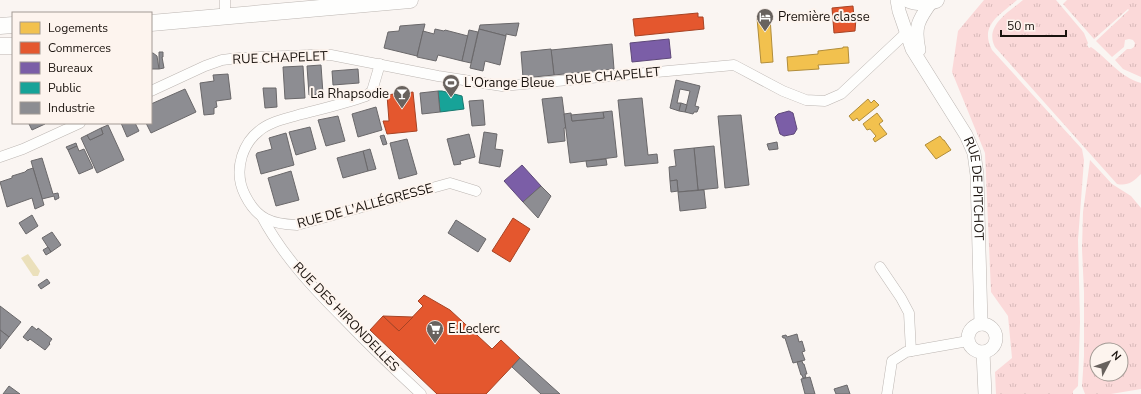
<svg xmlns="http://www.w3.org/2000/svg" width="1141" height="394" font-family="'Nunito Sans',sans-serif">
  <defs>
    <pattern id="grass-tufts" width="24" height="20" patternUnits="userSpaceOnUse"><rect width="24" height="20" fill="#fbd9d9"/><path d="M3 7l-1-3M5 7V3M7 7l1-3M15 17l-1-3M17 17v-4M19 17l1-3" fill="none" stroke="#d7b9b9"/></pattern>
  </defs>
  <rect width="100%" height="100%" fill="#faf5f2"/>
  <g fill="url(#grass-tufts)" fill-rule="evenodd">
    <path d="M984,0H1017C1000,15 979,25 992,50L1082,149L1084,160L1078,240L1080,322L1078,386L1073,391V394H996L995,372L1012,358L1008,316L991,292L985,153L952,72L958,31Z"/>
    <path d="M1023,0H1056L1084,33L1088,43L1087,45L1089,48L1091,47C1108,59 1120,77 1141,83V174C1133,182 1128,186 1117,184L995,47C984,26 1009,12 1023,0Z"/>
    <path d="M1067,0H1141V77L1123,69L1115,60L1127,49H1131L1134,47L1135,43L1133,40L1129,39L1125,40L1124,47L1112,57L1096,41L1129,10L1128,9L1094,39L1063,4Z"/>
    <path d="M1090,160L1112,184L1131,196L1141,208V389L1111,394H1085L1082,386L1084,356V292L1082,249L1083,212ZM1097,350H1121V374H1097Z"/>
  </g>
  <path fill="#ebe0bb" d="M28,254L40,271L38,276H33L21,258Z"/>
  <g fill="#f2c14e" stroke="#b18d3b">
    <path d="M770,17L773,62L761,63L757,18Z"/>
    <path d="M843,47H848L849,63L818,65L819,69L788,71L787,57L818,54V51L843,48Z"/>
    <path d="M868,99L871,103L874,100L879,105L859,121L857,118L853,121L849,116Z"/>
    <path d="M877,113L883,121L879,124L887,134L875,142L873,139L876,136L870,129L867,130L863,124Z"/>
    <path d="M940,136L943,140H944L951,150L936,159L925,145Z"/>
  </g>
  <g fill="#e4572e" stroke="#a74324">
    <path d="M853,6L854,18H856L855,31L834,33L832,8Z"/>
    <path d="M698,13V17H703L704,29L635,36L633,19Z"/>
    <path d="M413,92L417,131L387,134L383,121H389L387,95L394,94V97L407,95V93Z"/>
    <path d="M513,218L530,229L510,262L492,251Z"/>
    <path d="M424,295L450,310L492,349L501,340L520,358L486,394H437L370,330L383,316L399,331L423,306L418,301Z"/>
    <path d="M383,316L413,317L399,331Z"/>
  </g>
  <g fill="#7b5ea7" stroke="#5e4879">
    <path d="M669,39L671,58L632,62L630,43Z"/>
    <path d="M789,111L793,113L797,129L794,134L784,136L780,134L775,117L778,114Z"/>
    <path d="M522,165L541,186L523,202L504,181Z"/>
  </g>
  <path fill="#17a398" stroke="#18786f" d="M438,91H442L462,96L464,109L440,112Z"/>
  <g fill="#8d8d92" stroke="#6a686a">
    <path d="M519,23L516,36L506,34V36L479,29L480,25Z"/>
    <path d="M425,24L417,56L384,48L388,32L399,31L400,26Z"/>
    <path d="M435,29L444,31L445,30L468,36L462,61L438,55L436,61L417,57L423,31L434,34Z"/>
    <path d="M479,29L506,36L500,65L485,61L483,71L470,68Z"/>
    <path d="M469,30L478,32L471,63L462,61Z"/>
    <path d="M612,44L614,69L554,75L551,50Z"/>
    <path d="M551,49L554,75L523,78L521,52Z"/>
    <path d="M159,52H163V57H162L164,68L159,69Z"/>
    <path d="M151,53H153L157,56L159,69H151Z"/>
    <path d="M321,65L323,94L309,95L307,66Z"/>
    <path d="M303,66L305,98L285,99L283,67Z"/>
    <path d="M358,69L359,83L333,85L332,71Z"/>
    <path d="M228,74L231,99L216,101L217,107L214,108V114L204,115L200,83L214,81L213,75Z"/>
    <path d="M676,80L700,86L695,106L699,107L697,112H694L693,114L685,112L690,91L680,89L677,103H681L679,111L670,108Z"/>
    <path d="M263,88H276L277,107L265,108Z"/>
    <path d="M185,89L196,112L151,133L146,123H151V104Z"/>
    <path d="M438,91L440,112L422,114L420,93Z"/>
    <path d="M407,93V95L394,97V94Z"/>
    <path d="M562,97L566,128H564L565,141L548,143L542,99Z"/>
    <path d="M642,98L648,155L657,154L658,163L625,166L618,100Z"/>
    <path d="M483,100L485,125L472,126L469,101Z"/>
    <path d="M681,103L687,105L685,112L679,111Z"/>
    <path d="M376,107L382,130L358,137L352,114Z"/>
    <path d="M612,111L617,157L570,163L564,114L571,113L572,121L604,118L603,112Z"/>
    <path d="M603,112L604,118L572,121L571,115Z"/>
    <path d="M741,115L749,185L725,188L718,116Z"/>
    <path d="M338,116L345,141L326,146L318,120Z"/>
    <path d="M32,123H45V124L32,130L29,124Z"/>
    <path d="M121,123H135L139,131L127,137Z"/>
    <path d="M108,125L124,160L97,173L81,138L87,135L90,140L103,134L101,128Z"/>
    <path d="M310,127L316,149L296,155L289,132Z"/>
    <path d="M101,128L103,134L90,140L87,135Z"/>
    <path d="M484,132L497,134L495,149L503,150L500,167L479,163Z"/>
    <path d="M286,133L294,165L261,174L256,155L257,153L272,149L269,138Z"/>
    <path d="M469,134L475,157L460,161L461,164L454,165L447,139Z"/>
    <path d="M384,135L387,144L383,145L380,136Z"/>
    <path d="M407,139L417,174L399,179L390,143Z"/>
    <path d="M777,142L778,149L769,150L767,144Z"/>
    <path d="M76,143L77,146L68,150L66,147Z"/>
    <path d="M77,146L79,151L84,149L93,168L79,174L68,150Z"/>
    <path d="M714,146L718,188L698,190L694,148Z"/>
    <path d="M694,148L698,190L678,192L677,180L670,181L669,167L676,166L674,150Z"/>
    <path d="M370,149L376,169L368,171L363,151Z"/>
    <path d="M363,151L368,171L343,178L337,158Z"/>
    <path d="M42,158L53,194L58,193L59,198L55,200L54,196L42,199L31,161Z"/>
    <path d="M606,159L607,165L587,167L586,161Z"/>
    <path d="M33,168L44,205L35,209L32,198L7,207L0,182L12,178V176L25,172L27,170Z"/>
    <path d="M291,171L299,200L276,206L268,178Z"/>
    <path d="M677,180L678,191L671,192L670,181Z"/>
    <path d="M541,186L551,196L538,218L523,202Z"/>
    <path d="M704,190L706,208L680,211L678,192Z"/>
    <path d="M32,215L38,226L26,234L19,223Z"/>
    <path d="M456,220L486,239L478,252L448,233Z"/>
    <path d="M52,232L61,245L51,252L42,238Z"/>
    <path d="M48,247L51,252L46,255L43,250Z"/>
    <path d="M47,279L50,283L41,289L38,285Z"/>
    <path d="M0,306L21,322L9,337L0,330Z"/>
    <path d="M32,326L37,330L38,328L52,339L49,343L50,344L45,350L30,339L28,341L23,337Z"/>
    <path d="M0,330L9,337L0,349Z"/>
    <path d="M797,334L799,342L802,341L805,351L802,352L805,360L793,363L785,338H783L782,336L786,335L787,337Z"/>
    <path d="M520,358L560,394H541L512,367Z"/>
    <path d="M802,361L803,364H804L807,374H805L806,378H803L802,375H801L797,362Z"/>
    <path d="M810,377L815,394H805L801,379Z"/>
    <path d="M847,385L850,394H836L834,389Z"/>
    <path d="M9,386L20,394H3Z"/>
  </g>
  <g fill="none" stroke-linecap="round" stroke-linejoin="round">
    <defs>
      <g id="minor">
        <path d="M225,17V0"/>
        <path d="M380,64L372,91L366,96C344,104 321,109 298,115C285,119 269,122 259,131C251,137 245,147 242,156C238,169 239,183 245,195C257,219 271,224 297,225L450,183L476,191"/>
        <path d="M151,91L205,66L222,60L238,58L311,55H331L438,76L502,86L734,65L783,91L806,100L825,101L841,94L906,33"/>
        <path d="M0,157L23,149L80,123"/>
        <path d="M262,217C283,256 313,288 344,319C369,345 395,370 421,394"/>
        <path d="M880,267L901,298L909,313L911,351"/>
        <path d="M887,394L892,361L906,352L968,341"/>
      </g>
      <g id="tertiary">
        <path id="s1" d="M897,0L899,11L912,49L966,135L974,153L977,175L981,324"/>
        <path d="M919,50C914,27 918,20 932,1"/>
        <circle cx="982" cy="338" r="14"/>
        <path d="M983,352L985,394"/>
      </g>
      <g id="primary">
        <path d="M909,0C916,3 928,3 936,0"/>
        <path d="M151,23L410,0"/>
        <path d="M0,26L13,25"/>
        <path d="M0,46H13"/>
      </g>
    </defs>
    <use href="#minor" stroke="#bcb6b2" stroke-width="11"/>
    <use href="#tertiary" stroke="#bcb6b2" stroke-width="14"/>
    <use href="#primary" stroke="#bcb6b2" stroke-width="17"/>
    <use href="#minor" stroke="#fefefd" stroke-width="10"/>
    <use href="#tertiary" stroke="#fefefd" stroke-width="13"/>
    <use href="#primary" stroke="#fefefd" stroke-width="16"/>
  </g>
  <defs>
    <symbol id="hotel-pin" viewBox="-11 -11 22 30"><path d="M0 17L-7.5 6A9.5 9.5 0 1 1 7.5 6Z" fill="#68625e" stroke="#fdf4ee"/><path d="M-6-4.5h1.5V1H6V5H4.5V3h-9V5H-6ZM-4 0a1.8 1.8 0 1 1 3.6 0ZM.5 0V-2.5h3Q6-2.5 6 0Z" fill="#fff"/></symbol>
    <symbol id="stadium-pin" viewBox="-11 -11 22 30"><path d="M0 17L-7.5 6A9.5 9.5 0 1 1 7.5 6Z" fill="#68625e" stroke="#fdf4ee"/><path d="M0-5a6.5 5 0 1 0 0 10a6.5 5 0 1 0 0-10ZM-3.5-1.8h7v3.6h-7Z" fill="#fff"/></symbol>
    <symbol id="bar-pin" viewBox="-11 -11 22 30"><path d="M0 17L-7.5 6A9.5 9.5 0 1 1 7.5 6Z" fill="#68625e" stroke="#fdf4ee"/><path d="M-6-5H6L.8 .8V4.5H3.5V6h-7V4.5H-.8V.8Z" fill="#fff"/></symbol>
    <symbol id="supermarket-pin" viewBox="-11 -11 22 30"><path d="M0 17L-7.5 6A9.5 9.5 0 1 1 7.5 6Z" fill="#68625e" stroke="#fdf4ee"/><path d="M-6-5.5h2.5l.6 2H6L4.5 2H-2.5L-4.4-4H-6ZM-1.5 3.2a1.3 1.3 0 1 0 .1 0ZM3 3.2a1.3 1.3 0 1 0 .1 0Z" fill="#fff"/></symbol>
  </defs>
  <g fill-rule="evenodd">
    <use href="#hotel-pin" x="755" y="7" width="20" height="27"/>
    <use href="#stadium-pin" x="441" y="73" width="20" height="27"/>
    <use href="#bar-pin" x="392" y="84" width="20" height="27"/>
    <use href="#supermarket-pin" x="425" y="319" width="20" height="27"/>
  </g>
  <g text-anchor="middle" dominant-baseline="central" stroke-width="4" stroke-linejoin="round" paint-order="stroke">
    <g font-size="13" fill="#1a130e" stroke="#fdf4ee" text-anchor="start">
      <text x="778" y="17">Première classe</text>
      <text x="464" y="83">L'Orange Bleue</text>
      <text x="389" y="94" text-anchor="end">La Rhapsodie</text>
      <text x="448" y="329">E.Leclerc</text>
    </g>
    <g font-size="13" fill="#1a130e" stroke="#fdf4ee">
      <text transform="translate(280 58) rotate(-2)">RUE CHAPELET</text>
      <text transform="translate(613 76) rotate(-5)">RUE CHAPELET</text>
      <text stroke="none"><textPath href="#s1" startOffset="208">RUE DE PITCHOT</textPath></text>
      <text transform="translate(365 206) rotate(-15)">RUE DE L'ALLÉGRESSE</text>
      <text transform="translate(346 317) rotate(46)">RUE DES HIRONDELLES</text>
    </g>
  </g>
  <rect x="12" y="12" width="140" height="112" fill="#fdf4ee" stroke="#a29a94"/>
  <rect x="20" y="22" width="20" height="12" fill="#f2c14e" stroke="#a29a94"/>
  <text x="48" y="32" font-size="12" fill="#1a130e">Logements</text>
  <rect x="20" y="42" width="20" height="12" fill="#e4572e" stroke="#a29a94"/>
  <text x="48" y="52" font-size="12" fill="#1a130e">Commerces</text>
  <rect x="20" y="62" width="20" height="12" fill="#7b5ea7" stroke="#a29a94"/>
  <text x="48" y="72" font-size="12" fill="#1a130e">Bureaux</text>
  <rect x="20" y="82" width="20" height="12" fill="#17a398" stroke="#a29a94"/>
  <text x="48" y="92" font-size="12" fill="#1a130e">Public</text>
  <rect x="20" y="102" width="20" height="12" fill="#8d8d92" stroke="#a29a94"/>
  <text x="48" y="112" font-size="12" fill="#1a130e">Industrie</text>
  <g transform="translate(1109 362) rotate(49)"><circle r="19" fill="#fdf4ee" stroke="#a29a94"/>
  <path d="M0-3L7 15L0 10L-7 15Z" fill="#68625e"/>
  <text y="-6" font-size="11" font-weight="bold" text-anchor="middle" fill="#1a130e">N</text>
  </g>
  <path d="M1001 30v6h65v-6" fill="none" stroke="#1a130e" stroke-width="2"/>
  <text x="1007" y="30" font-size="12" fill="#1a130e" stroke="#fdf4ee" stroke-width="3" paint-order="stroke">50 m</text>
</svg>
